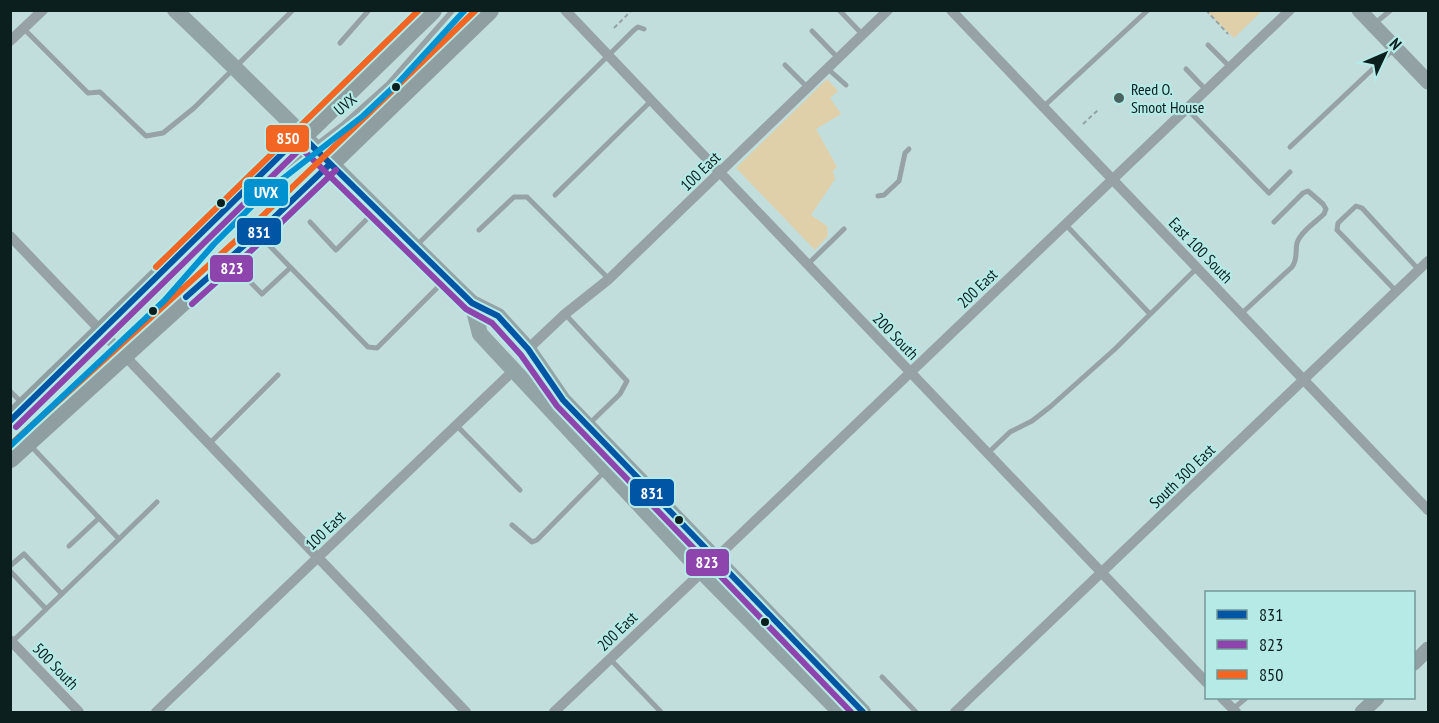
<svg xmlns="http://www.w3.org/2000/svg" width="1439" height="723" font-family="'PT Sans Narrow',sans-serif">
  <rect width="100%" height="100%" fill="#c1dedc"/>
  <g fill="#e0d0a9">
    <path d="M1206,11H1262L1234,38Z"/>
    <path d="M827,79L838,91L830,98L841,114L816,129L837,167L833,171L835,179L811,215L827,226L828,236L815,250L736,168Z"/>
  </g>
  <g fill="none" stroke-linecap="round" stroke-linejoin="round">
    <g stroke="#94a3a5" stroke-width="2" stroke-dasharray="4.5 3" stroke-linecap="butt">
      <path d="M1206,10L1228,34"/>
      <path d="M614,28L632,10"/>
      <path d="M1083,124L1098,110"/>
    </g>
    <g stroke="#96a2a5" stroke-width="5">
      <path d="M839,10L863,35"/>
      <path d="M1374,24L1391,10"/>
      <path d="M24,29L88,93L100,92L146,136L163,133L194,108L293,10"/>
      <path d="M812,31L838,58"/>
      <path d="M340,43L369,10"/>
      <path d="M1208,45L1230,67"/>
      <path d="M785,65L808,88"/>
      <path d="M828,69L846,85"/>
      <path d="M1186,69L1206,90"/>
      <path d="M1043,107L1148,10"/>
      <path d="M1187,109L1269,193L1290,172"/>
      <path d="M1290,147L1394,49"/>
      <path d="M270,180L342,125L389,83L453,10"/>
      <path d="M555,195L651,101"/>
      <path d="M878,196L884,195L899,181L905,153L909,149"/>
      <path d="M310,222L336,250L375,211"/>
      <path d="M1065,224L1150,314"/>
      <path d="M479,230L514,197H527L609,279"/>
      <path d="M261,237L368,347L377,348L446,279"/>
      <path d="M416,246L634,30L638,27L644,29"/>
      <path d="M232,263L262,294L290,268"/>
      <path d="M808,264L844,229"/>
      <path d="M1396,291L1337,230L1338,223L1356,206L1362,208L1419,270"/>
      <path d="M565,314L627,381L620,394L590,423"/>
      <path d="M1241,314L1292,267C1298,259 1295,252 1297,243C1300,232 1316,222 1324,214L1326,209L1323,204L1308,191L1303,193L1274,222"/>
      <path d="M10,391L22,403"/>
      <path d="M51,408L164,301L214,244L267,191L373,107L414,66L465,10"/>
      <path d="M456,425L520,490"/>
      <path d="M29,444L119,539L157,502"/>
      <path d="M209,444L278,375"/>
      <path d="M988,453L1010,432L1032,421L1050,407L1115,349L1197,268"/>
      <path d="M512,525L532,542L537,540L606,470"/>
      <path d="M69,546L99,518"/>
      <path d="M10,566L24,554L62,594"/>
      <path d="M10,571L46,609"/>
      <path d="M12,642L119,539"/>
      <path d="M610,659L661,712"/>
      <path d="M882,677L916,712"/>
      <path d="M1233,709L1246,698"/>
    </g>
    <g stroke="#96a2a5" stroke-width="10">
      <path d="M565,10L1206,682"/>
      <path d="M951,10L1428,510"/>
      <path d="M10,41L43,10"/>
      <path d="M10,236L466,712"/>
      <path d="M528,349L565,314L609,279L888,10"/>
      <path d="M716,558L1290,10"/>
      <path d="M10,640L79,712"/>
      <path d="M1222,698L1236,712"/>
      <path d="M156,712L514,370"/>
      <path d="M554,712L702,572"/>
      <path d="M955,712L1428,261"/>
    </g>
    <g stroke="#92a1a4" stroke-width="15">
      <path d="M1359,10L1428,82"/>
      <path d="M1414,663L1428,649"/>
      <path d="M1362,712L1377,698"/>
    </g>
    <g stroke="#93a4a6" stroke-width="16">
      <path d="M175,10C276,106 372,206 472,303L498,316L528,349L563,400L863,712"/>
      <path d="M472,303L480,334L702,572L840,712"/>
    </g>
    <g stroke="#8f9fa1" stroke-width="20">
      <path d="M10,421L432,10"/>
      <path d="M10,458L258,233L489,10"/>
    </g>
    <defs>
      <g id="bus-1">
        <path d="M186,297L258,233L330,164"/>
        <path d="M10,421L301,135L472,303L498,316L528,349L563,400L863,712"/>
      </g>
      <g id="bus-2">
        <path d="M192,304L264,239L336,170"/>
        <path d="M16,427L301,148L466,309L492,323L521,355L557,406L851,712"/>
      </g>
      <g id="bus-3">
        <path d="M156,267L419,10"/>
        <path d="M10,445L252,226L476,10"/>
      </g>
      <path id="bus-4" d="M10,446L164,301L214,244L267,191L363,116L399,82L465,10"/>
    </defs>
    <use href="#bus-1" stroke="#b5eae7" stroke-width="10"/>
    <use href="#bus-2" stroke="#b5eae7" stroke-width="10"/>
    <use href="#bus-3" stroke="#b5eae7" stroke-width="10"/>
    <use href="#bus-4" stroke="#b5eae7" stroke-width="10"/>
    <use href="#bus-1" stroke="#0055a4" stroke-width="6"/>
    <use href="#bus-2" stroke="#8e44ad" stroke-width="6"/>
    <use href="#bus-3" stroke="#f26522" stroke-width="6"/>
    <use href="#bus-4" stroke="#0091d0" stroke-width="6"/>
  </g>
  <g fill="#0a1f1e" stroke="#b5eae7" stroke-width="2">
    <circle cx="396" cy="87" r="5"/>
    <circle cx="221" cy="203" r="5"/>
    <circle cx="153" cy="311" r="5"/>
    <circle cx="679" cy="520" r="5"/>
    <circle cx="765" cy="622" r="5"/>
  </g>
  <circle fill="#4a6260" stroke="#b5eae7" stroke-width="2" cx="1119" cy="98" r="6"/>
  <g text-anchor="middle" dominant-baseline="central" stroke-width="4.5" stroke-linejoin="round" paint-order="stroke">
    <g font-size="16" fill="#0a1f1e" stroke="#b5eae7" text-anchor="start">
      <text x="1131" y="89">Reed O.<tspan x="1131" dy="18">Smoot House</tspan></text>
    </g>
    <g font-size="16" fill="#0a1f1e" stroke="#b5eae7">
      <text transform="translate(345 104) rotate(-40)">UVX</text>
      <text transform="translate(700 171) rotate(-44)">100 East</text>
      <text transform="translate(1201 250) rotate(46)">East 100 South</text>
      <text transform="translate(977 288) rotate(-44)">200 East</text>
      <text transform="translate(896 336) rotate(46)">200 South</text>
      <text transform="translate(1182 476) rotate(-44)">South 300 East</text>
      <text transform="translate(325 530) rotate(-44)">100 East</text>
      <text transform="translate(617 631) rotate(-44)">200 East</text>
      <text transform="translate(56 666) rotate(46)">500 South</text>
    </g>
  </g>
  <g stroke="#b5eae7" stroke-width="2">
    <rect x="265" y="124" width="45" height="29" rx="6" fill="#f26522"/>
    <rect x="243" y="178" width="46" height="29" rx="6" fill="#0091d0"/>
    <rect x="236" y="217" width="46" height="29" rx="6" fill="#0055a4"/>
    <rect x="209" y="254" width="45" height="29" rx="6" fill="#8e44ad"/>
    <rect x="629" y="478" width="46" height="29" rx="6" fill="#0055a4"/>
    <rect x="685" y="548" width="45" height="29" rx="6" fill="#8e44ad"/>
  </g>
  <g font-size="16" text-anchor="middle" font-weight="bold" fill="#fff">
    <text x="288" y="144">850</text>
    <text x="266" y="198">UVX</text>
    <text x="259" y="238">831</text>
    <text x="232" y="274">823</text>
    <text x="652" y="499">831</text>
    <text x="707" y="568">823</text>
  </g>
  <rect width="1439" height="723" fill="none" stroke="#0a1f1e" stroke-width="24"/>
  <rect x="1205" y="591" width="210" height="108" fill="#b5eae7" stroke="#719997" stroke-width="1.5"/>
  <rect x="1217" y="610" width="30" height="9" fill="#0055a4" stroke="#719997" stroke-width="1.5"/>
  <text x="1259" y="621" font-size="18" fill="#0a1f1e">831</text>
  <rect x="1217" y="640" width="30" height="9" fill="#8e44ad" stroke="#719997" stroke-width="1.5"/>
  <text x="1259" y="651" font-size="18" fill="#0a1f1e">823</text>
  <rect x="1217" y="670" width="30" height="9" fill="#f26522" stroke="#719997" stroke-width="1.5"/>
  <text x="1259" y="681" font-size="18" fill="#0a1f1e">850</text>
  <g transform="translate(1385 54) rotate(46)" stroke="#b5eae7" stroke-width="4.5" paint-order="stroke">
  <path d="M0-4.5L10 22L0 15L-10 22Z" fill="#0a1f1e"/>
  <text y="-9" font-size="16" font-weight="bold" text-anchor="middle" fill="#0a1f1e">N</text>
  </g>
</svg>
